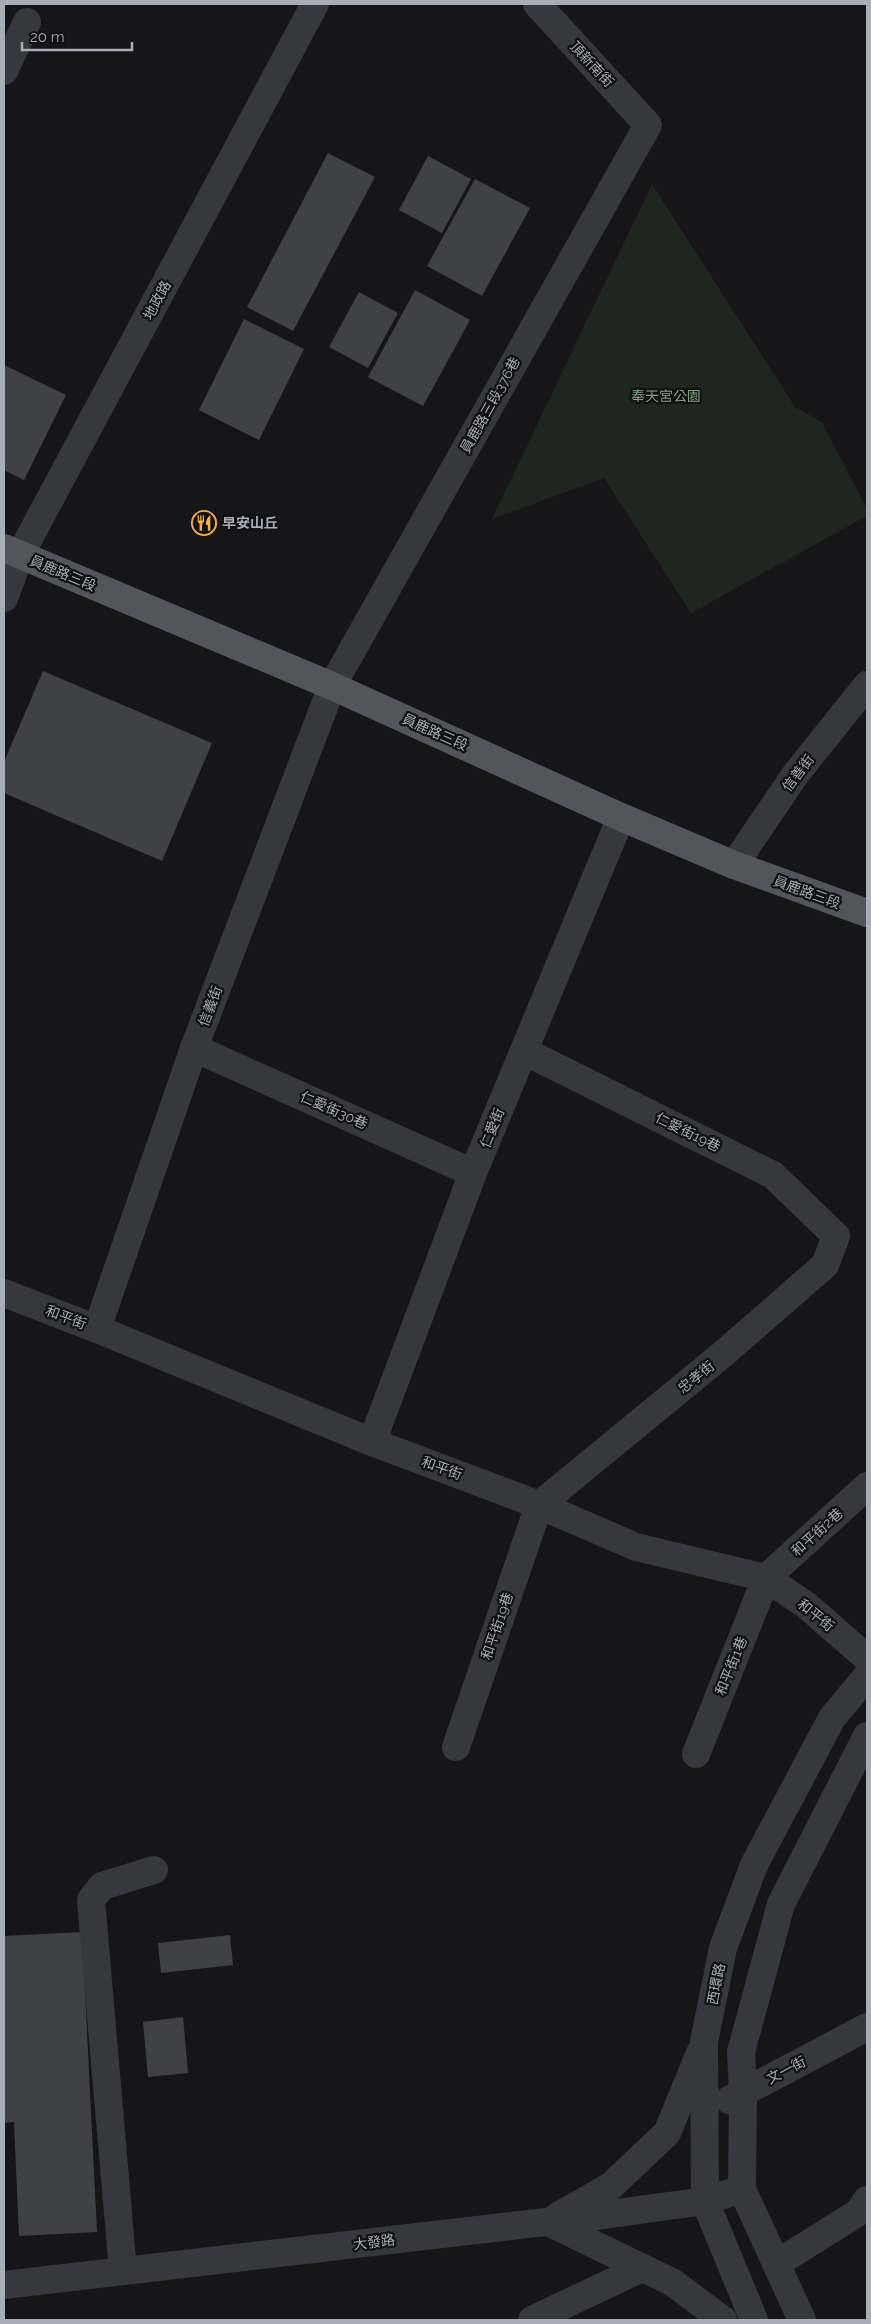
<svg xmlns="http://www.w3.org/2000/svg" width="871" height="2324" font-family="Raleway,'Noto Sans TC',sans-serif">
  <rect width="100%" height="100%" fill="#161618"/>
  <path fill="#1e261f" d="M652,184L795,407L822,422L867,509V516L691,613L604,478L492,519Z"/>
  <g fill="#404145">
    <path d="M328,153L375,177L293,331L247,307Z"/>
    <path d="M428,156L471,179L442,233L399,210Z"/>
    <path d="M475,179L530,208L482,296L427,266Z"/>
    <path d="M415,290L470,320L423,406L368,377Z"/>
    <path d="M359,292L398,313L368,368L329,347Z"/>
    <path d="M244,319L304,349L259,440L199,410Z"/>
    <path d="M4,365L66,395L24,480L4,470Z"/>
    <path d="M43,671L212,743L162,861L4,793V762Z"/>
    <path d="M82,1932L97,2232L19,2236L14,2122L4,2123V1936Z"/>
    <path d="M230,1935L233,1965L161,1973L158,1943Z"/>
    <path d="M183,2017L188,2073L148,2077L143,2022Z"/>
  </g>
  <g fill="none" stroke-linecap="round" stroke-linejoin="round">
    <g stroke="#37383d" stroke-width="28">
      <path d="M4,71L27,22"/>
      <path d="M4,598L20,555L315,4"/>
      <path d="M734,865L795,775L867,685"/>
      <path d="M194,1048L473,1173"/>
      <path d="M4,1293L97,1329L372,1442L539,1505L636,1547L766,1578L806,1605L867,1658"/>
      <path d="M97,1329L194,1048L332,686L648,125L537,4"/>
      <path d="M372,1442L473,1173L621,817"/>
      <path d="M456,1747L539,1505L723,1354L825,1265L836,1236L773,1175L524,1051"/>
      <path d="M696,1754L766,1578L867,1486"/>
      <path d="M729,2100L867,2027"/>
      <path d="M558,2216L611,2186L667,2133L700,2053"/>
      <path d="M548,2222L672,2282L723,2320"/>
      <path d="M776,2264L859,2212L867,2200"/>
      <path d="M123,2271L91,1900L102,1886L154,1870"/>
      <path d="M4,2285L588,2217L705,2201L742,2189"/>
      <path d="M532,2320L642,2268"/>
      <path d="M754,2320L705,2201L704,2042L723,1948L754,1865L832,1718L867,1676"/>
      <path d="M802,2320L742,2189L743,2093L741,2052L781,1904L867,1736"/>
    </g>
    <path stroke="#53555c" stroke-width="28" d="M4,548L332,686L621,817L734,865L867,913"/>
  </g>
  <defs>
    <symbol id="restaurant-ring" viewBox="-11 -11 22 22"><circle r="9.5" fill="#111113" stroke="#f2b134" stroke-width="1.5"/><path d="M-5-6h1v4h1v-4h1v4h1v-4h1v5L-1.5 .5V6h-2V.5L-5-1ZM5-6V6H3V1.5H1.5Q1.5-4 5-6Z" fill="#f2b134"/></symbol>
  </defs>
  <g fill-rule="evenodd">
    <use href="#restaurant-ring" x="190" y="509" width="28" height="28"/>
  </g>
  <g text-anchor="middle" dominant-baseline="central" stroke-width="4.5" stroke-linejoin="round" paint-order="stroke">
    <g font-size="14" fill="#a8adb8" stroke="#111113">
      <text transform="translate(592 64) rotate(47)">頂新南街</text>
      <text transform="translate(157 300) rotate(-62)">地政路</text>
      <text transform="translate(490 405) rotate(-61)">員鹿路三段376巷</text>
      <text transform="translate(63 573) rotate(23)">員鹿路三段</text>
      <text transform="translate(435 732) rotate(24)">員鹿路三段</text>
      <text transform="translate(798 773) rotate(-53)">信善街</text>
      <text transform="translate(807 892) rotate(20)">員鹿路三段</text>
      <text transform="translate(210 1006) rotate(-69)">信義街</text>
      <text transform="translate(334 1110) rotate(24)">仁愛街30巷</text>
      <text transform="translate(492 1128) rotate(-68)">仁愛街</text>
      <text transform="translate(688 1132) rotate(26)">仁愛街19巷</text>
      <text transform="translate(66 1317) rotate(21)">和平街</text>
      <text transform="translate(696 1377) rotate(-39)">忠孝街</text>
      <text transform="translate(442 1468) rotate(20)">和平街</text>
      <text transform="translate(817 1532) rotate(-42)">和平街2巷</text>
      <text transform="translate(816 1615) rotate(39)">和平街</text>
      <text transform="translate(497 1626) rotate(-71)">和平街19巷</text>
      <text transform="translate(731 1666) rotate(-68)">和平街1巷</text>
      <text transform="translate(716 1984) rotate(-79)">西環路</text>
      <text transform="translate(786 2070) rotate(-28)">文一街</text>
      <text transform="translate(374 2242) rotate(-7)">大發路</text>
    </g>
    <g font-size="14" fill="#7fa381" stroke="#111113">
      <text x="666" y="396">奉天宮公園</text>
    </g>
    <g font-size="14" font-weight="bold" fill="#a8adb8" stroke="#111113" text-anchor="start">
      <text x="222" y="523">早安山丘</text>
    </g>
  </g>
  <rect width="871" height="2324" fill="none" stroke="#a8adb8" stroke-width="10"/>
  <path d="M22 42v8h110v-8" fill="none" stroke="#a8adb8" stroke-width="2.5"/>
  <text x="30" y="42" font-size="15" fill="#a8adb8" stroke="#111113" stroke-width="4" paint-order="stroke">20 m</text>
</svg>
